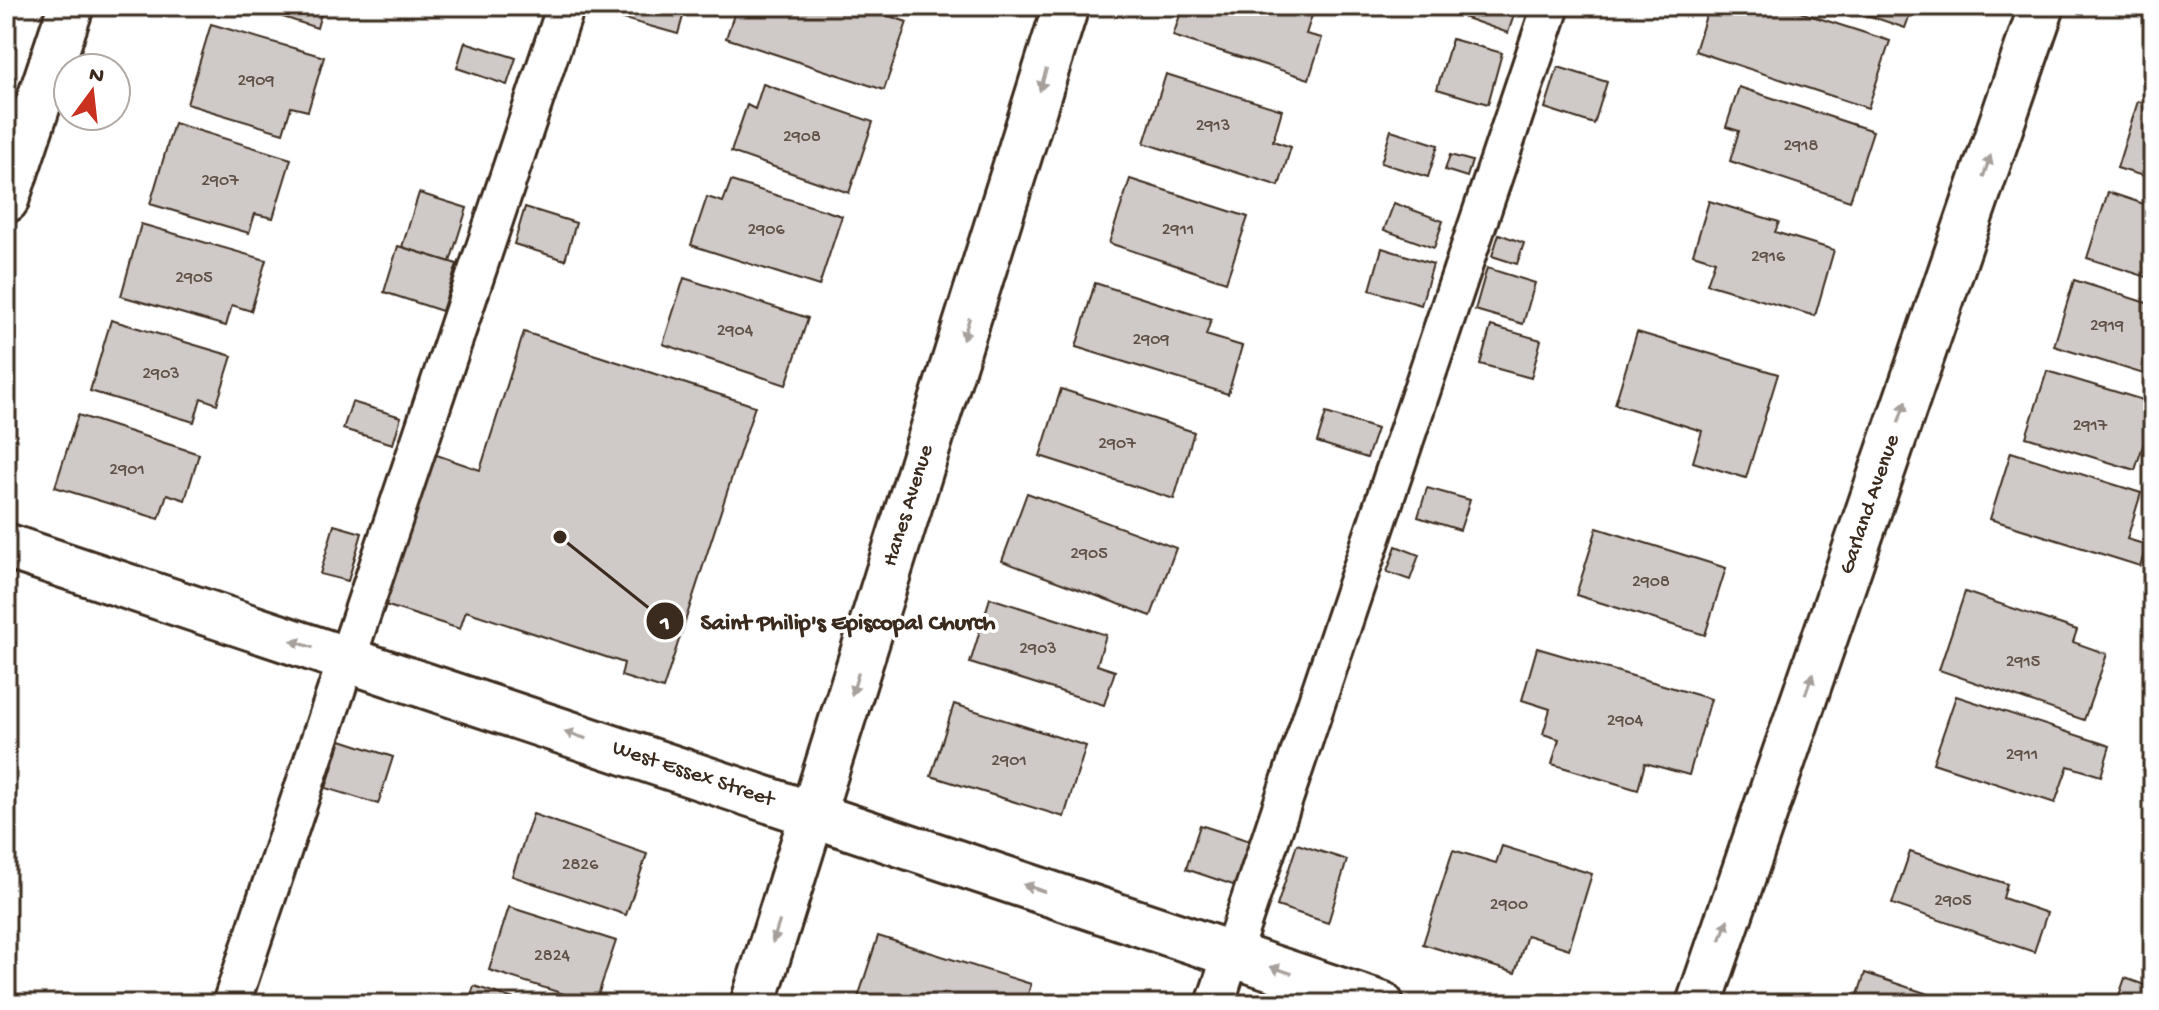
<svg xmlns="http://www.w3.org/2000/svg" width="2159" height="1010" font-family="'Gochi Hand',sans-serif">
  <rect width="100%" height="100%" fill="#fff"/>
  <filter id="ink" filterUnits="userSpaceOnUse"><feTurbulence type="fractalNoise" baseFrequency=".0125" numOctaves="2"/><feDisplacementMap in="SourceGraphic" scale="16" xChannelSelector="R" yChannelSelector="G"/><feConvolveMatrix kernelMatrix="1 2 1 2 8 2 1 2 1" color-interpolation-filters="sRGB"/></filter>
  <g filter="url(#ink)">
    <g fill="#cfcac7" stroke="#3b2a1e" stroke-width="2">
      <path d="M249,6H341L339,11L323,6L317,28Z"/>
      <path d="M613,6H686L678,34L610,15Z"/>
      <path d="M737,6H771L785,10L787,6H860L907,22L884,90L726,38Z"/>
      <path d="M1183,6H1315L1306,34L1322,38L1309,79L1173,36Z"/>
      <path d="M1466,6H1517L1508,33L1463,17Z"/>
      <path d="M1709,6H1781L1890,41L1868,108L1695,51Z"/>
      <path d="M1841,6H1913L1905,28Z"/>
      <path d="M211,24L324,57L308,111L291,107L283,133L187,104Z"/>
      <path d="M1452,39L1502,53L1488,104L1437,89Z"/>
      <path d="M465,42L516,58L507,85L457,68Z"/>
      <path d="M1558,67L1607,82L1594,124L1545,108Z"/>
      <path d="M1166,74L1282,110L1273,141L1291,147L1279,186L1144,143Z"/>
      <path d="M763,84L873,122L849,193L731,152L747,105L755,109Z"/>
      <path d="M1739,87L1873,131L1850,201L1730,161L1739,131L1726,127Z"/>
      <path d="M2138,101L2153,106V179L2117,168Z"/>
      <path d="M174,123L291,159L273,218L255,214L249,233L150,204Z"/>
      <path d="M1391,130L1438,145L1428,177L1381,163Z"/>
      <path d="M1450,155L1472,161L1467,177L1445,170Z"/>
      <path d="M1130,179L1248,217L1226,282L1109,243Z"/>
      <path d="M731,181L842,216L819,286L691,245L707,197L723,202Z"/>
      <path d="M2108,192L2153,207V279L2087,258Z"/>
      <path d="M419,193L467,208L450,262L402,247Z"/>
      <path d="M1709,201L1779,222L1775,232L1834,250L1815,316L1707,284L1715,261L1693,254Z"/>
      <path d="M1394,203L1443,221L1434,248L1384,230Z"/>
      <path d="M525,207L576,223L565,260L514,244Z"/>
      <path d="M141,224L266,260L251,311L232,305L226,326L121,296Z"/>
      <path d="M1499,234L1524,243L1517,264L1492,256Z"/>
      <path d="M398,246L457,264L442,311L384,292Z"/>
      <path d="M1382,248L1433,264L1421,305L1370,290Z"/>
      <path d="M1487,268L1535,283L1523,324L1475,310Z"/>
      <path d="M684,278L808,318L786,385L663,344Z"/>
      <path d="M2074,280L2153,305V377L2054,346Z"/>
      <path d="M1095,283L1211,320L1206,335L1242,346L1228,394L1076,347Z"/>
      <path d="M111,320L232,356L217,404L201,398L194,422L90,391Z"/>
      <path d="M1491,326L1541,340L1531,378L1480,364Z"/>
      <path d="M524,332L755,406L663,689L621,676L624,663L466,611L460,629L385,605L434,454L480,470Z"/>
      <path d="M1637,332L1778,374L1746,478L1693,462L1702,431L1615,404Z"/>
      <path d="M2047,371L2153,403V415L2135,470L2026,437Z"/>
      <path d="M1061,389L1194,432L1174,499L1040,456Z"/>
      <path d="M352,402L401,417L393,444L343,429Z"/>
      <path d="M1326,413L1377,429L1367,458L1317,442Z"/>
      <path d="M78,415L199,454L185,500L167,494L159,519L55,487Z"/>
      <path d="M2011,452L2141,493L2127,539L2147,545L2140,566L1990,519Z"/>
      <path d="M1427,488L1470,500L1460,530L1418,517Z"/>
      <path d="M1027,493L1176,548L1151,616L1002,561Z"/>
      <path d="M334,525L362,533L348,581L320,574Z"/>
      <path d="M1597,528L1726,568L1705,635L1576,595Z"/>
      <path d="M1396,546L1419,555L1410,580L1387,572Z"/>
      <path d="M1965,592L2077,630L2073,642L2107,654L2084,720L1939,670Z"/>
      <path d="M990,598L1106,635L1097,665L1115,671L1104,705L970,663Z"/>
      <path d="M1537,648L1711,699L1689,775L1645,763L1638,790L1552,764L1559,739L1543,734L1550,709L1522,700Z"/>
      <path d="M1956,696L2110,746L2101,776L2068,766L2055,803L1933,763Z"/>
      <path d="M954,704L1086,746L1064,817L931,776Z"/>
      <path d="M341,740L393,757L378,804L326,788Z"/>
      <path d="M533,814L647,854L626,915L512,876Z"/>
      <path d="M1200,825L1250,841L1236,886L1186,869Z"/>
      <path d="M1297,844L1347,860L1328,923L1277,906Z"/>
      <path d="M1502,846L1592,874L1569,949L1527,935L1515,973L1423,944L1453,850L1496,863Z"/>
      <path d="M1910,852L2007,884L2003,898L2047,913L2034,952L1892,904Z"/>
      <path d="M509,907L616,941L595,1004L489,970Z"/>
      <path d="M878,936L1031,984L1025,1004H856Z"/>
      <path d="M1865,973L1958,1004H1855Z"/>
      <path d="M2125,978L2153,988V1004H2116Z"/>
      <path d="M474,986L530,1004H468Z"/>
    </g>
    <g fill="none" stroke-linecap="round" stroke-linejoin="round">
      <defs>
        <g id="service">
          <path d="M231,1004L566,6"/>
          <path d="M1215,1004L1551,6"/>
        </g>
        <g id="minor">
          <path d="M6,200L71,6"/>
          <path id="s1" d="M6,546L1381,1004"/>
          <path id="s2" d="M753,1004L1066,6"/>
          <path id="s3" d="M1699,1004L2042,6"/>
        </g>
      </defs>
      <use href="#service" stroke="#3b2a1e" stroke-width="42"/>
      <use href="#minor" stroke="#3b2a1e" stroke-width="50"/>
      <use href="#service" stroke="#fff" stroke-width="36"/>
      <use href="#minor" stroke="#fff" stroke-width="44"/>
    </g>
    <defs><path id="oneway-solid" d="M-6-.8H1V-3.2L6.5 0L1 3.2V.8H-6Z" transform="scale(2)"/></defs>
    <g fill="#a79f9a">
      <use href="#oneway-solid" transform="translate(1043 80) rotate(107)"/>
      <use href="#oneway-solid" transform="translate(1987 166) rotate(-71)"/>
      <use href="#oneway-solid" transform="translate(966 329) rotate(107)"/>
      <use href="#oneway-solid" transform="translate(1902 412) rotate(-71)"/>
      <use href="#oneway-solid" transform="translate(302 644) rotate(-162)"/>
      <use href="#oneway-solid" transform="translate(855 684) rotate(107)"/>
      <use href="#oneway-solid" transform="translate(1809 684) rotate(-71)"/>
      <use href="#oneway-solid" transform="translate(575 735) rotate(-162)"/>
      <use href="#oneway-solid" transform="translate(1034 888) rotate(-162)"/>
      <use href="#oneway-solid" transform="translate(1724 930) rotate(-71)"/>
      <use href="#oneway-solid" transform="translate(776 932) rotate(108)"/>
      <use href="#oneway-solid" transform="translate(1281 970) rotate(-162)"/>
    </g>
  </g>
  <g text-anchor="middle" dominant-baseline="central" stroke-width="7" stroke-linejoin="round" paint-order="stroke">
    <g font-size="18" fill="#605248">
      <text x="256" y="81">2909</text>
      <text x="1213" y="126">2913</text>
      <text x="802" y="137">2908</text>
      <text x="1801" y="146">2918</text>
      <text x="220" y="181">2907</text>
      <text x="766" y="230">2906</text>
      <text x="1178" y="230">2911</text>
      <text x="1768" y="257">2916</text>
      <text x="194" y="278">2905</text>
      <text x="2107" y="326">2919</text>
      <text x="735" y="331">2904</text>
      <text x="1151" y="340">2909</text>
      <text x="161" y="374">2903</text>
      <text x="2090" y="426">2917</text>
      <text x="1117" y="444">2907</text>
      <text x="127" y="470">2901</text>
      <text x="1089" y="554">2905</text>
      <text x="1651" y="582">2908</text>
      <text x="1038" y="649">2903</text>
      <text x="2023" y="662">2915</text>
      <text x="1625" y="721">2904</text>
      <text x="2022" y="755">2911</text>
      <text x="1009" y="761">2901</text>
      <text x="580" y="865">2826</text>
      <text x="1953" y="901">2905</text>
      <text x="1509" y="905">2900</text>
      <text x="552" y="956">2824</text>
    </g>
    <g font-size="22" fill="#3b2a1e" stroke="#fff">
      <text stroke="none"><textPath href="#s2" startOffset="522">Hanes Avenue</textPath></text>
      <text stroke="none"><textPath href="#s3" startOffset="528">Garland Avenue</textPath></text>
      <text stroke="none"><textPath href="#s1" startOffset="724">West Essex Street</textPath></text>
    </g>
  </g>
  <path fill="none" stroke="#3b2a1e" stroke-width="3" d="M560 537L665 621"/>
  <g fill="#3b2a1e" stroke="#fff" stroke-width="3">
    <circle cx="560" cy="537" r="8"/>
    <circle cx="665" cy="621" r="20"/>
  </g>
  <g font-size="24" text-anchor="middle" font-weight="bold" fill="#fff">
    <text x="665" y="629">1</text>
  </g>
  <g font-size="24" text-anchor="middle" font-weight="bold" fill="#3b2a1e" stroke="#fff" stroke-width="7" stroke-linejoin="round" paint-order="stroke">
    <text x="848" y="629">Saint Philip's Episcopal Church</text>
  </g>
  <rect width="2159" height="1010" fill="none" stroke="#fff" stroke-width="32"/>
  <rect x="16" y="16" width="2127" height="978" fill="none" stroke="#3b2a1e" stroke-width="3" filter="url(#ink)"/>
  <g transform="translate(92 92) rotate(15)"><circle r="38" fill="#ffffff" stroke="#b1aaa5" stroke-width="2"/>
  <path d="M0-6L14 30L0 20L-14 30Z" fill="#c8321e"/>
  <text y="-12" font-size="22" font-weight="bold" text-anchor="middle" fill="#3b2a1e">N</text>
  </g>
</svg>
